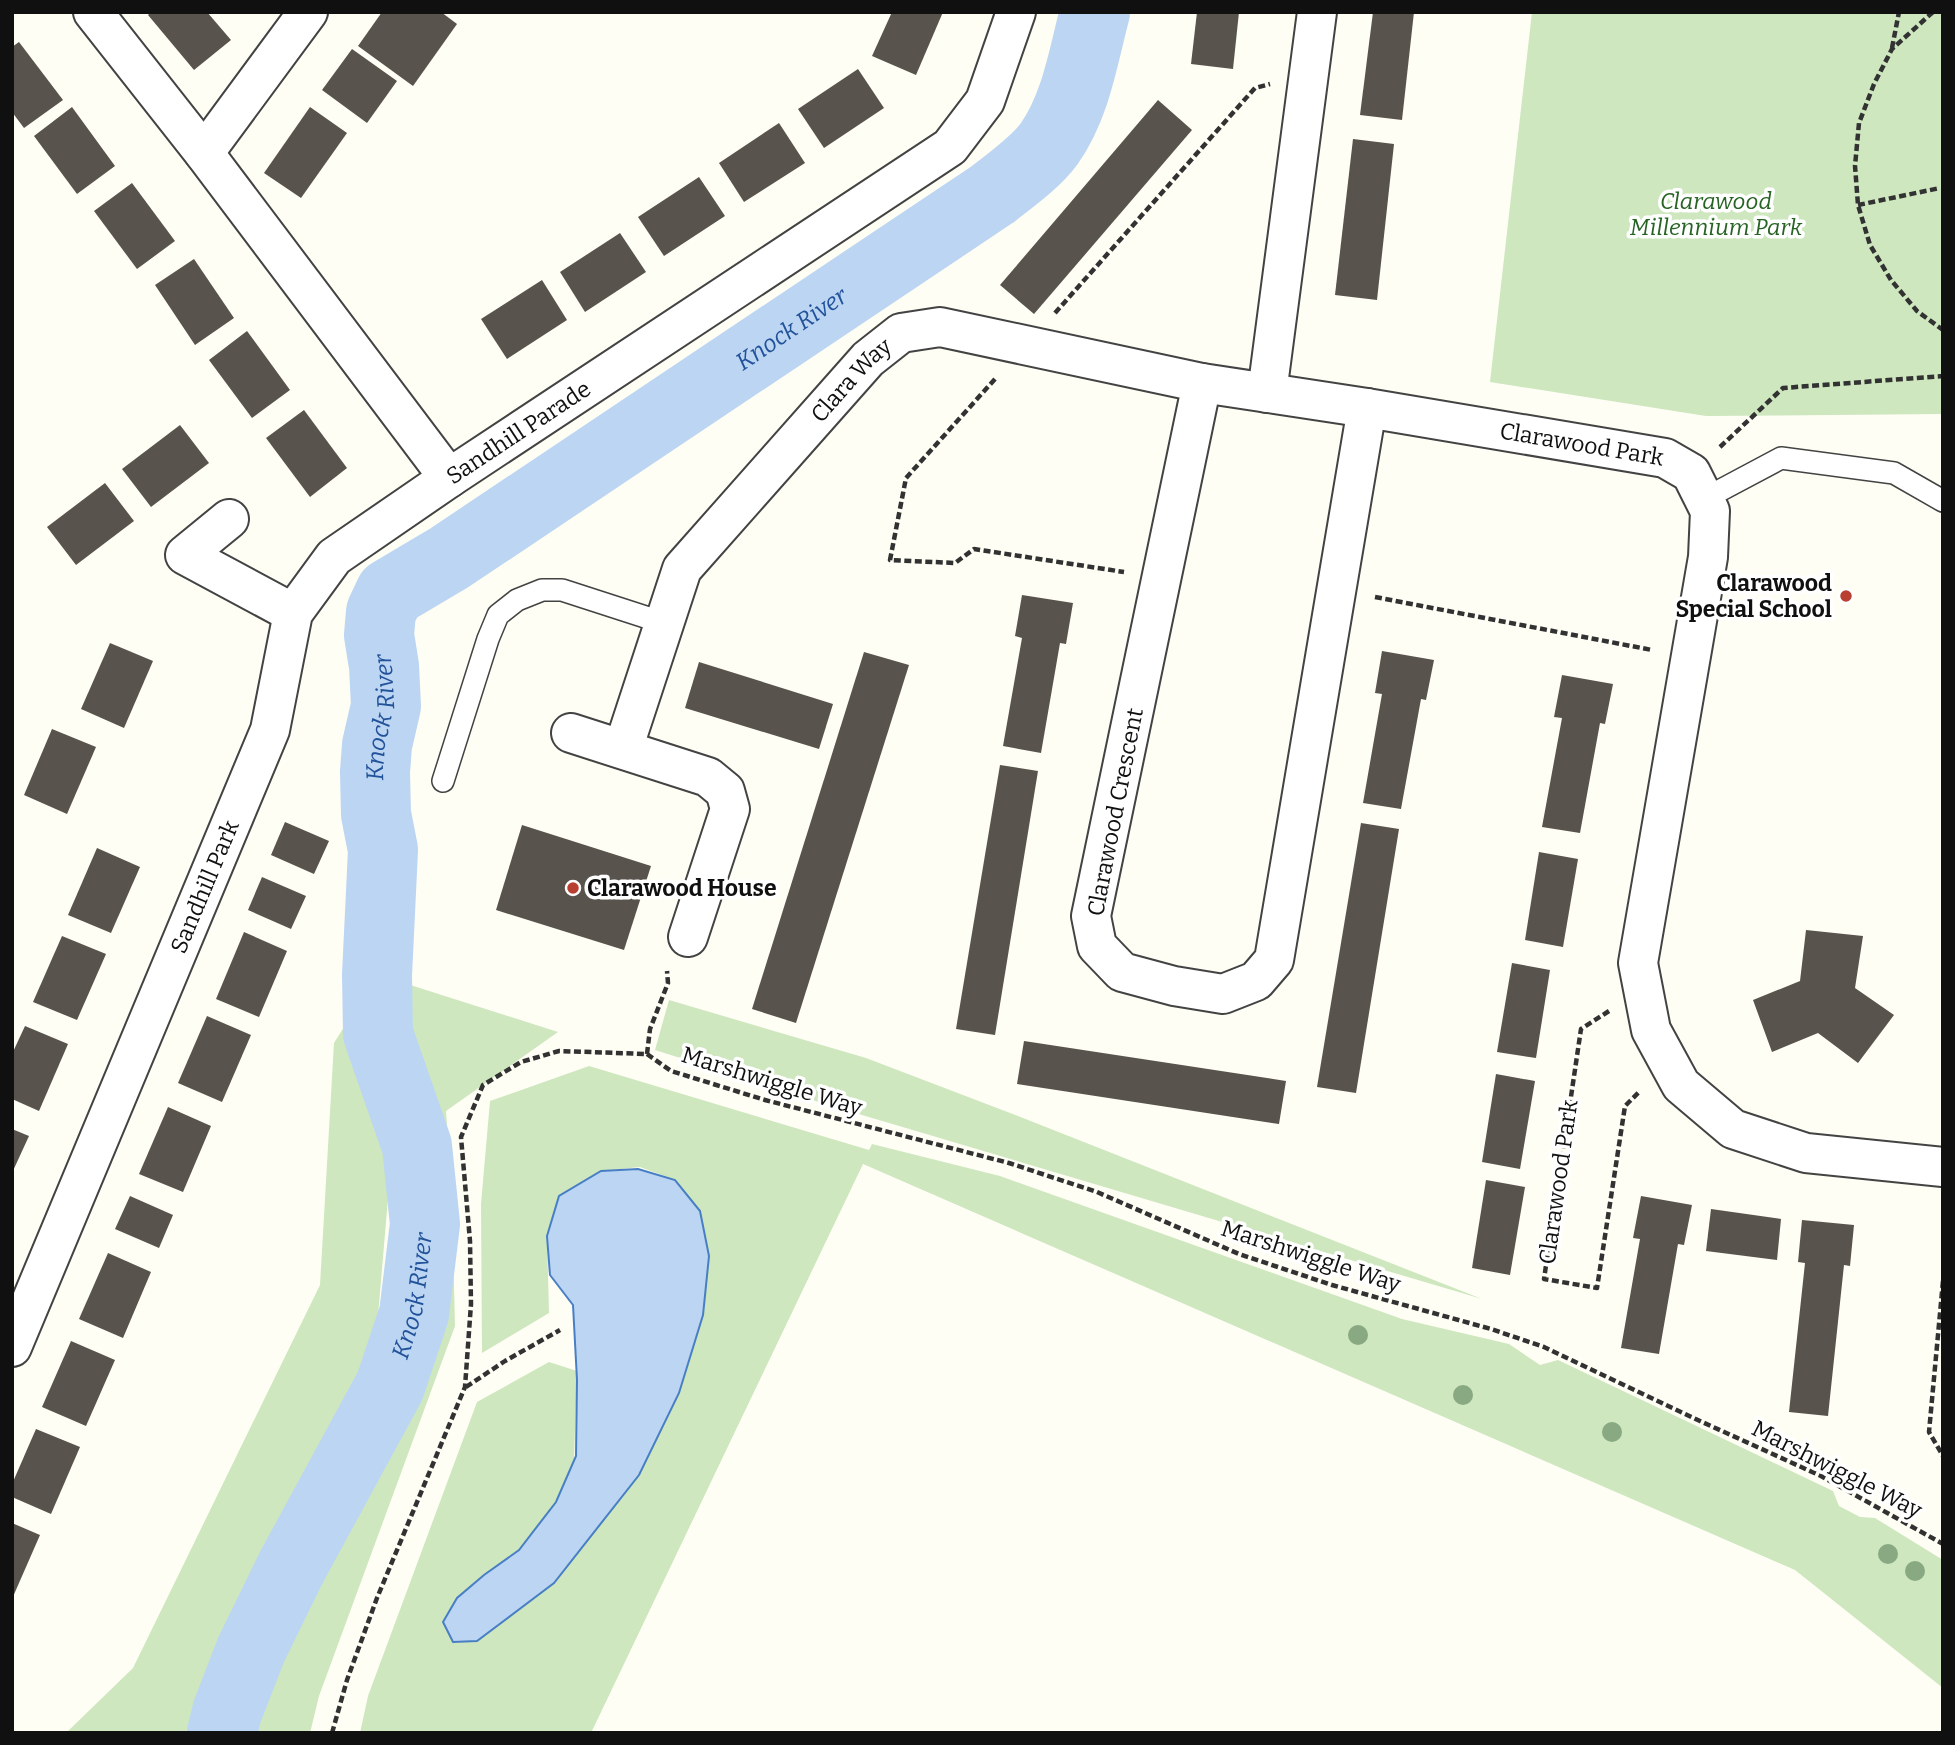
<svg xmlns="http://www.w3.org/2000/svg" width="1955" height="1745" font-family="Bitter,serif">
  <rect width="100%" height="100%" fill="#fefef4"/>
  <g fill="#cee7bf">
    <path d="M1532,12H1943V414L1706,416L1490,382Z"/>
    <path d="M382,976L558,1032L446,1111L452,1201L455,1326L319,1696L310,1733H241L289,1598L372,1450L431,1289V1141Z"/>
    <path d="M366,992L393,1139L376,1340L206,1733H66L133,1668L320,1285L334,1043Z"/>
    <path d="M669,1000L866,1058L1023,1118L1482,1299L825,1104L655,1050Z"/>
    <path d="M589,1066L869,1150L872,1144L1000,1176L1402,1319L1509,1344L1540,1365L1558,1360L1833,1491L1839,1506L1860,1517L1875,1518L1943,1560V1688L1795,1570L863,1164L591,1733H360L368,1696L477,1402L549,1362L577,1371L574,1459L556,1502L519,1550L454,1642L679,1393L704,1310L708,1266L675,1180L640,1167L601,1171L547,1236L549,1313L482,1353L481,1204L490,1101Z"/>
  </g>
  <path fill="#bcd5f2" stroke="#487fc4" stroke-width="2" d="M638,1169L675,1180L700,1211L709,1256L703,1315L679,1393L639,1475L554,1583L477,1641L453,1642L443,1622L457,1598L484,1575L519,1550L556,1502L576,1456L577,1380L573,1305L550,1275L547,1236L559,1196L601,1171Z"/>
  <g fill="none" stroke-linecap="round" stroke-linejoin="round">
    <path stroke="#bcd5f2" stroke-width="70" id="s1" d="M222,1733L227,1712L251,1650L291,1568L390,1386L414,1314L425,1224L417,1146L378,1034L377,975L383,850L376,814L375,772L377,745L386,706L384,666L379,635L381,612L390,593L449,558L993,194C1011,180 1036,162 1049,144C1076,106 1083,57 1095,12"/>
  </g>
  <g fill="#58534d">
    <path d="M151,12H207L231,40L194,70L148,15Z"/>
    <path d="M382,12H441L457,24L413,86L358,46Z"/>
    <path d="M892,12H943L916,75L872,56Z"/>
    <path d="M1197,12H1239L1233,69L1191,64Z"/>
    <path d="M1373,12H1414L1402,120L1360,115Z"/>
    <path d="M19,42L63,100L24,128L12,112V47Z"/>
    <path d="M352,49L397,81L367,123L322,90Z"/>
    <path d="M858,69L884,108L824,148L798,109Z"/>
    <path d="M1158,100L1192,130L1034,314L1000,285Z"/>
    <path d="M72,107L115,166L77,194L34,136Z"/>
    <path d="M310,107L347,133L301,198L264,173Z"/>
    <path d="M779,123L805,163L744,202L719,163Z"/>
    <path d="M1353,139L1394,144L1377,300L1335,295Z"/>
    <path d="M699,177L725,216L664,256L638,217Z"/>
    <path d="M132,183L175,241L137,269L94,211Z"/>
    <path d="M620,233L646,272L585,312L560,272Z"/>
    <path d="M194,259L234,318L195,345L155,285Z"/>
    <path d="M542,280L567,320L507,359L481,319Z"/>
    <path d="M247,331L290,390L252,418L209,360Z"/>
    <path d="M304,410L347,468L310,497L266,438Z"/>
    <path d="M180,425L209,463L151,507L122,469Z"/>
    <path d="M105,483L134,521L76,565L47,527Z"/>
    <path d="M1022,595L1073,603L1066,644L1060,643L1041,753L1003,746L1022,638L1015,636Z"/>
    <path d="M110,643L153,661L124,728L81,709Z"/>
    <path d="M1382,651L1434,660L1426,700L1421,699L1401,809L1363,803L1382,694L1375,693Z"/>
    <path d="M864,652L909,665L796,1023L752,1009Z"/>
    <path d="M699,662L833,704L819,749L685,708Z"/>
    <path d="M1562,675L1613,684L1605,724L1600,723L1580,833L1542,827L1562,718L1554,717Z"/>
    <path d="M52,729L96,747L67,814L24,795Z"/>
    <path d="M1000,765L1038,771L995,1035L956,1029Z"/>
    <path d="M285,822L329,841L314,874L271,855Z"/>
    <path d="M1361,823L1399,829L1356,1093L1317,1087Z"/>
    <path d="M522,825L651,866L624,950L496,910Z"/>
    <path d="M97,848L140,867L111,933L68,915Z"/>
    <path d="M1539,852L1578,859L1563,947L1525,940Z"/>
    <path d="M262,877L306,896L291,929L248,910Z"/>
    <path d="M1806,930L1863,936L1855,988L1894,1015L1858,1063L1818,1033L1772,1052L1753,1000L1800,981Z"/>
    <path d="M244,932L287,951L259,1017L216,999Z"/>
    <path d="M62,936L106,954L77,1020L33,1002Z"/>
    <path d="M1512,963L1550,970L1536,1058L1497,1052Z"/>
    <path d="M207,1016L251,1035L222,1102L178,1083Z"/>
    <path d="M25,1026L68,1044L39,1111L12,1099V1054Z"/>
    <path d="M1024,1041L1286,1081L1279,1124L1017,1084Z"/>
    <path d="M1496,1074L1535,1081L1520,1169L1482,1162Z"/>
    <path d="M168,1107L211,1126L183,1192L139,1174Z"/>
    <path d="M12,1129L29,1136L12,1173Z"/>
    <path d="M1486,1180L1525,1187L1510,1275L1472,1268Z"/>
    <path d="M130,1196L173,1215L159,1248L115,1229Z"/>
    <path d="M1641,1196L1692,1205L1684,1245L1678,1244L1659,1354L1621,1348L1640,1239L1633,1238Z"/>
    <path d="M1711,1209L1781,1219L1777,1260L1706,1251Z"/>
    <path d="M1802,1220L1854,1225L1850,1266L1844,1265L1828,1416L1789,1412L1805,1263L1798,1262Z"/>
    <path d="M108,1253L151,1272L123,1338L79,1319Z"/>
    <path d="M71,1341L115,1360L86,1426L42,1407Z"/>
    <path d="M36,1429L80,1447L51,1514L12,1497V1484Z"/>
    <path d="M12,1523L40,1535L12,1599Z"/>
  </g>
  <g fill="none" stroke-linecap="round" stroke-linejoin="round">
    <defs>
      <g id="lane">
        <path d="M1704,499L1781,458L1894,473L1943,501"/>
        <path d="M443,781L488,639L498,615L517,600L542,590H562L664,623"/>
      </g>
      <g id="street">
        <path d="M93,12L204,153L449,478"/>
        <path d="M204,153L308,12"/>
        <path d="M1202,383L1091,916L1097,946L1122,972L1174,986L1223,994L1256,981L1274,960L1367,408"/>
        <path d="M1267,393L1317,12"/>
        <path d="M229,519L185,555L293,613"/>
        <path d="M571,733L708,777L725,791L730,809L688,937"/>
        <path id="s2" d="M623,749L682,569L868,359L901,333L940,327L1202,383L1367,408L1665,458L1691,473L1710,511L1708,557L1638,963L1651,1030L1681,1085L1733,1129L1806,1153L1943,1167"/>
        <path id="s3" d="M12,1347L270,730L293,613L334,557L449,478L950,147L985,101L1016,12"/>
      </g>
    </defs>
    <use href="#lane" stroke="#434343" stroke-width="24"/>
    <use href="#street" stroke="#434343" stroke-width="42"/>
    <g stroke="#323232" stroke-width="4.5" stroke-dasharray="7 3.5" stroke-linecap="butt">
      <path d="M1933,12L1892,49L1874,84L1859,123L1855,166L1858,205L1870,245L1891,280L1917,311L1943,330"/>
      <path d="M1892,48L1899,12"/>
      <path d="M1858,205L1940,188"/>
      <path d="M1055,313L1255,88L1270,84"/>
      <path d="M995,379L906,478L890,560L955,563L974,549L1124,572"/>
      <path d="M1720,447L1783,388L1943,376"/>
      <path d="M1375,597L1652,650"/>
      <path d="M1609,1011L1581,1029L1544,1279L1597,1288L1625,1106L1640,1091"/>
      <path d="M647,1054L671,1071L765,1100L1009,1163L1097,1192L1239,1254L1332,1285L1491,1329L1544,1347L1700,1421L1821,1476L1943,1544"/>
      <path d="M647,1054L650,1029L668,983L667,971"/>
      <path d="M1943,1281L1929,1432L1943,1456"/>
      <path d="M466,1387L505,1361L560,1330"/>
      <path d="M332,1733L347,1680L377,1598L465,1387L471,1304L470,1241L461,1137L483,1085L521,1062L559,1051L647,1054"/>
    </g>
    <use href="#lane" stroke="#fff" stroke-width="21"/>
    <use href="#street" stroke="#fff" stroke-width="38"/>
  </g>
  <g fill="#88a982">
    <circle cx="1358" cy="1335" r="10"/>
    <circle cx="1463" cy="1395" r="10"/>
    <circle cx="1612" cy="1432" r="10"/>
    <circle cx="1888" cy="1554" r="10"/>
    <circle cx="1915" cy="1571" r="10"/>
  </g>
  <g fill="#b74031" stroke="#fff" stroke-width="2.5">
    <circle cx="1846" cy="596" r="7"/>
    <circle cx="573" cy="888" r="7"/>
  </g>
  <g text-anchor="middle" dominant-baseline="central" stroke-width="7" stroke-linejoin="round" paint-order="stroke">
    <g font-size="23" font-style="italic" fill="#276424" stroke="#fff">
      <text x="1716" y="201">Clarawood<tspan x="1716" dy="26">Millennium Park</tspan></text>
    </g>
    <g font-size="23" fill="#101010" stroke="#fff">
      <text stroke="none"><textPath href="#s2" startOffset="443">Clara Way</textPath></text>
      <text stroke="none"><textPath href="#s3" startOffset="1080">Sandhill Parade</textPath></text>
      <text stroke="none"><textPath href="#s2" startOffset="1204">Clarawood Park</textPath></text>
      <text transform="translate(1115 812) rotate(-79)">Clarawood Crescent</text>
      <text stroke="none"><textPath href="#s3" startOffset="499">Sandhill Park</textPath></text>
      <text transform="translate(772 1081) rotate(17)">Marshwiggle Way</text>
      <text transform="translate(1558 1182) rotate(-82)">Clarawood Park</text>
      <text transform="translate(1311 1256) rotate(18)">Marshwiggle Way</text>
      <text transform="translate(1837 1469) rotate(27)">Marshwiggle Way</text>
    </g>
    <g font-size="23" font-weight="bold" fill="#101010" stroke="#fff" text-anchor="end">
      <text x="1832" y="583">Clarawood<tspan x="1832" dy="26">Special School</tspan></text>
      <text x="587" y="888" text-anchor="start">Clarawood House</text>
    </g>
    <g font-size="24" font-style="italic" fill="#21529a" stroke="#fff">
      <text stroke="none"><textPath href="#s1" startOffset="1676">Knock River</textPath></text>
      <text stroke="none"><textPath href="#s1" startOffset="1068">Knock River</textPath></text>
      <text stroke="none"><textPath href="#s1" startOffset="480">Knock River</textPath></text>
    </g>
  </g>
  <rect width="1955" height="1745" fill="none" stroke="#101010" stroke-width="28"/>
</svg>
